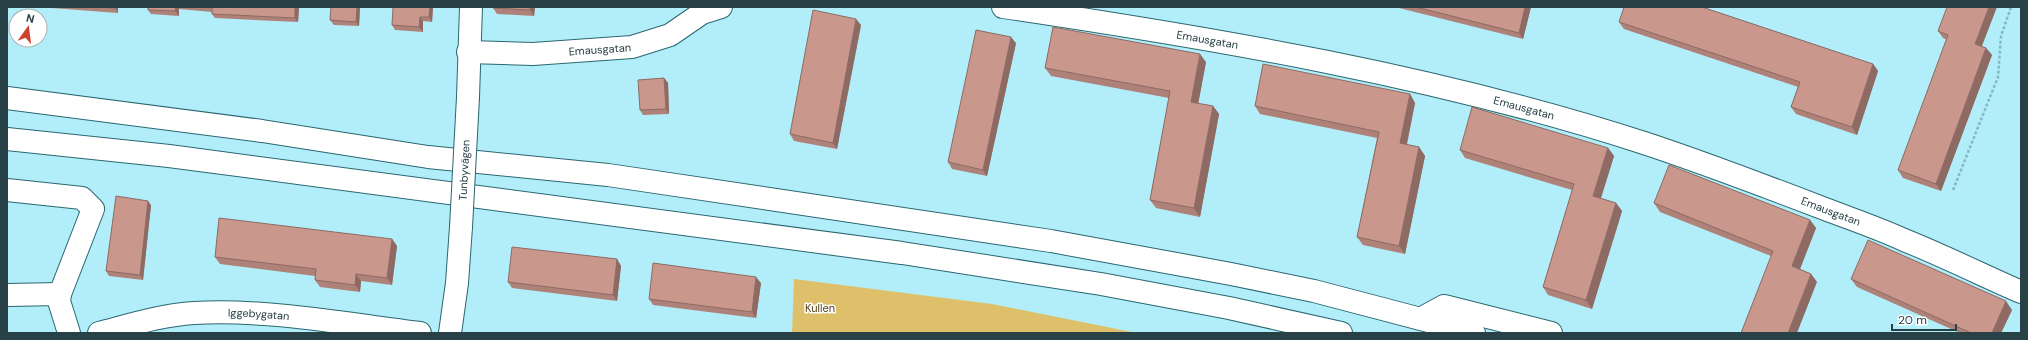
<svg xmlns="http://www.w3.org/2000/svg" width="2028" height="340" font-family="'DM Sans',sans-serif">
  <rect width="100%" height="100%" fill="#b1eef9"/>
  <path fill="#dfc06a" d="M794,279L992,304L1137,333H792Z"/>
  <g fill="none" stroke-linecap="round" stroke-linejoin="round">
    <defs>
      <g id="minor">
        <path id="s1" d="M1003,7C1219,39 1437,76 1644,143C1705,163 1765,186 1825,209C1851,219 1878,228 1904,240C1944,256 1982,275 2021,292"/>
        <path id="s2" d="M468,52L533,54L632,47L670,35L702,13L721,7"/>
        <path d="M468,97L471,7"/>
        <path d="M7,190L82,198L93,209L60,294L59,301L69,333"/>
        <path d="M7,295L60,294"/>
        <path id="s3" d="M99,333C130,325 162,315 194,313C269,309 346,324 420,333"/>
        <path d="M450,333L457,283L461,227"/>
      </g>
      <g id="highway">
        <path d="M7,98L262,131L428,157L608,175L1051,241L1231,274L1314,291L1474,333"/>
        <path d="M7,139L169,156L902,253L1101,284L1229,308L1341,333"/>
        <path d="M1422,318L1444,306L1551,333"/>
      </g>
    </defs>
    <use href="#minor" stroke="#2b6771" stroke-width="24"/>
    <use href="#highway" stroke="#2b6771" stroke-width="24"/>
    <path stroke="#86b8c1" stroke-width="2.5" stroke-dasharray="3 2" stroke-linecap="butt" d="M1953,190L1998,77L2001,36L2011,7"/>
    <use href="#minor" stroke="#fff" stroke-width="22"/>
    <use href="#highway" stroke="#fff" stroke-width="22"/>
    <defs>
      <g id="minor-bridge">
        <path id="s4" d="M461,227L468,97"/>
      </g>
    </defs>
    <use href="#minor-bridge" stroke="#2b6771" stroke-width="24" stroke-linecap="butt"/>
    <use href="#minor-bridge" stroke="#fff" stroke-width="22"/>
  </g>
  <g fill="#ae8279">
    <path d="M38,7H118V13Z"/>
    <path d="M148,7H299L298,22L215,18L212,14V12L179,9V16L151,14L148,10Z"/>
    <path d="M360,7L359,26L334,25L330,20Z"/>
    <path d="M433,7L432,22L423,21V32L395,30L392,25Z"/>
    <path d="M493,7H535L534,16L497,14L493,8Z"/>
    <path d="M1399,7H1531L1523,39L1399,8Z"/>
    <path d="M1619,22L1873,64L1878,71L1857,135L1796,114L1791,107L1798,87L1624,29Z"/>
    <path d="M861,25L837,149L794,141L790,134Z"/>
    <path d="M1938,31L1986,48L1992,55L1941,191L1903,178L1898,170L1947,40L1943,38Z"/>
    <path d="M1016,43L987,176L952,169L948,162Z"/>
    <path d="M1206,62L1198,104L1213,106L1219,114L1200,217L1156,208L1150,200L1169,98L1051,76L1045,68Z"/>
    <path d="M664,78L668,83L669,114L643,115L640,110Z"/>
    <path d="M1410,94L1415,103L1407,145L1419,147L1425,156L1405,254L1363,245L1357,237L1377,138L1260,114L1255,106Z"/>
    <path d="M1608,148L1614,156L1601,198L1616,203L1622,211L1592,309L1548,295L1543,287L1572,190L1465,158L1460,150Z"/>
    <path d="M1654,203L1810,220L1816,228L1800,269L1811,274L1817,282L1771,256L1660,212Z"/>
    <path d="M151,205L143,280L109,276L106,271Z"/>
    <path d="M392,239L397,246L392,285L361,281L360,292L320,287L315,280V276L220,264L215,257Z"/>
    <path d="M617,259L621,266L617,301L512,288L508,282Z"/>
    <path d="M1851,279L2012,310L2001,333H1960L1857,287Z"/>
    <path d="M761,283L756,318L653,305L649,299Z"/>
  </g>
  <g fill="#8d6a63">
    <path d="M115,7H118V13L115,8Z"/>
    <path d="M176,7H178L179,9V16L175,11Z"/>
    <path d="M295,7H299L298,22L295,18Z"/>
    <path d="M357,7H360L359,26L356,22Z"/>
    <path d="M430,7H433L432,22L429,17Z"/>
    <path d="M530,7H535L534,16L530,10Z"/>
    <path d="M1525,7H1531L1523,39L1519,33Z"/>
    <path d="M1989,7H1997L1980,51L1975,44Z"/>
    <path d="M420,17L423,21V32L419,27Z"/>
    <path d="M856,19L861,25L837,149L833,143Z"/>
    <path d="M1011,37L1016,43L987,176L983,170Z"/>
    <path d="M1986,48L1992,55L1941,191L1936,184Z"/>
    <path d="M1200,54L1206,62L1197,110L1191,102Z"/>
    <path d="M1873,64L1878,71L1857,135L1852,127Z"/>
    <path d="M664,78L668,83L669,114L666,109Z"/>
    <path d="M1410,94L1415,103L1405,151L1400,143Z"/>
    <path d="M1213,106L1219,114L1200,217L1194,208Z"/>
    <path d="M1419,147L1425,156L1405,254L1399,246Z"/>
    <path d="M1608,148L1614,156L1599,204L1593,196Z"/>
    <path d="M148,201L151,205L143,280L140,275Z"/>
    <path d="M1616,203L1622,211L1592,309L1586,300Z"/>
    <path d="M1810,220L1816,228L1798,274L1792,266Z"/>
    <path d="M392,239L397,246L392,285L387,278Z"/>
    <path d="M617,259L621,266L617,301L613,295Z"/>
    <path d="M356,274L361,281L360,292L355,285Z"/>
    <path d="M1811,274L1817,282L1797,333H1788Z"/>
    <path d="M756,277L761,283L756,318L752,312Z"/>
    <path d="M2006,301L2012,310L2001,333H1992Z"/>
  </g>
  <g fill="#ca978d" stroke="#8d6a63">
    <path d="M99,7H115V8Z"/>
    <path d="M148,7H176L175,11L148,10Z"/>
    <path d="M208,7H295V18L212,14V7Z"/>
    <path d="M331,7H357L356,22L330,20Z"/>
    <path d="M393,7H430L429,17H420L419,27L392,25Z"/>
    <path d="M493,7H530V10L493,8Z"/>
    <path d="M1416,7H1525L1519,33Z"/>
    <path d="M1624,7H1702L1873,64L1852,127L1791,107L1800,82L1619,22Z"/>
    <path d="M1947,7H1989L1975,44L1986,48L1936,184L1898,170L1948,35L1938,31Z"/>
    <path d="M813,10L856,19L833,143L790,134Z"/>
    <path d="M1053,27L1200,54L1191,102L1213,106L1194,208L1150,200L1170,91L1045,68Z"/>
    <path d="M976,30L1011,37L983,170L948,162Z"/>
    <path d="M1263,64L1410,94L1400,143L1419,147L1399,246L1357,237L1379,132L1255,106Z"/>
    <path d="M664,78L666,109L640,110L638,80Z"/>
    <path d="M1472,107L1608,148L1593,196L1616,203L1586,300L1543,287L1574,184L1460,150Z"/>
    <path d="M1669,165L1810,220L1792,266L1811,274L1788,333H1741L1773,251L1654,203Z"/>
    <path d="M116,196L148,201L140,275L106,271Z"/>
    <path d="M219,218L392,239L387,278L356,274L355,285L315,280L316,269L215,257Z"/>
    <path d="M1868,240L2006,301L1992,333H1968L1969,332L1851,279Z"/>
    <path d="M512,247L617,259L613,295L508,282Z"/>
    <path d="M653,263L756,277L752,312L649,299Z"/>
  </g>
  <g text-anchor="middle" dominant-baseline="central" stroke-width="3" stroke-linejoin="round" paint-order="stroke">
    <g font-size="11" fill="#284146" stroke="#fff">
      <text stroke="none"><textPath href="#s1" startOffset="207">Emausgatan</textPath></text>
      <text stroke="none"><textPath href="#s2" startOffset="132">Emausgatan</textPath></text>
      <text stroke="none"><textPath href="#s1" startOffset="531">Emausgatan</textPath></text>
      <text stroke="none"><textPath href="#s4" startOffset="57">Tunbyvägen</textPath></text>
      <text stroke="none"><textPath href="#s1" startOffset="855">Emausgatan</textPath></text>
      <text stroke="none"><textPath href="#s3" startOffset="162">Iggebygatan</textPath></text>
    </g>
    <g font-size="11" fill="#4e3f12" stroke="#fff">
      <text x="820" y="308">Kullen</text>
    </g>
  </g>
  <rect width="2028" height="340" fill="none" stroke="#284146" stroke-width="16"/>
  <g transform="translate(28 28) rotate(14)"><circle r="19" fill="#ffffff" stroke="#a9b3b5"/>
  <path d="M0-3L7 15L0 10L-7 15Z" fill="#ce412f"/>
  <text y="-6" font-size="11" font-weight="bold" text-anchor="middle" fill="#284146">N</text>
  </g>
  <path d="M1892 324v6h64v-6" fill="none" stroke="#284146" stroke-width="2"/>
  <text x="1898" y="324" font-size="12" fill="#284146" stroke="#ffffff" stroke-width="3" paint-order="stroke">20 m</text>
</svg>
